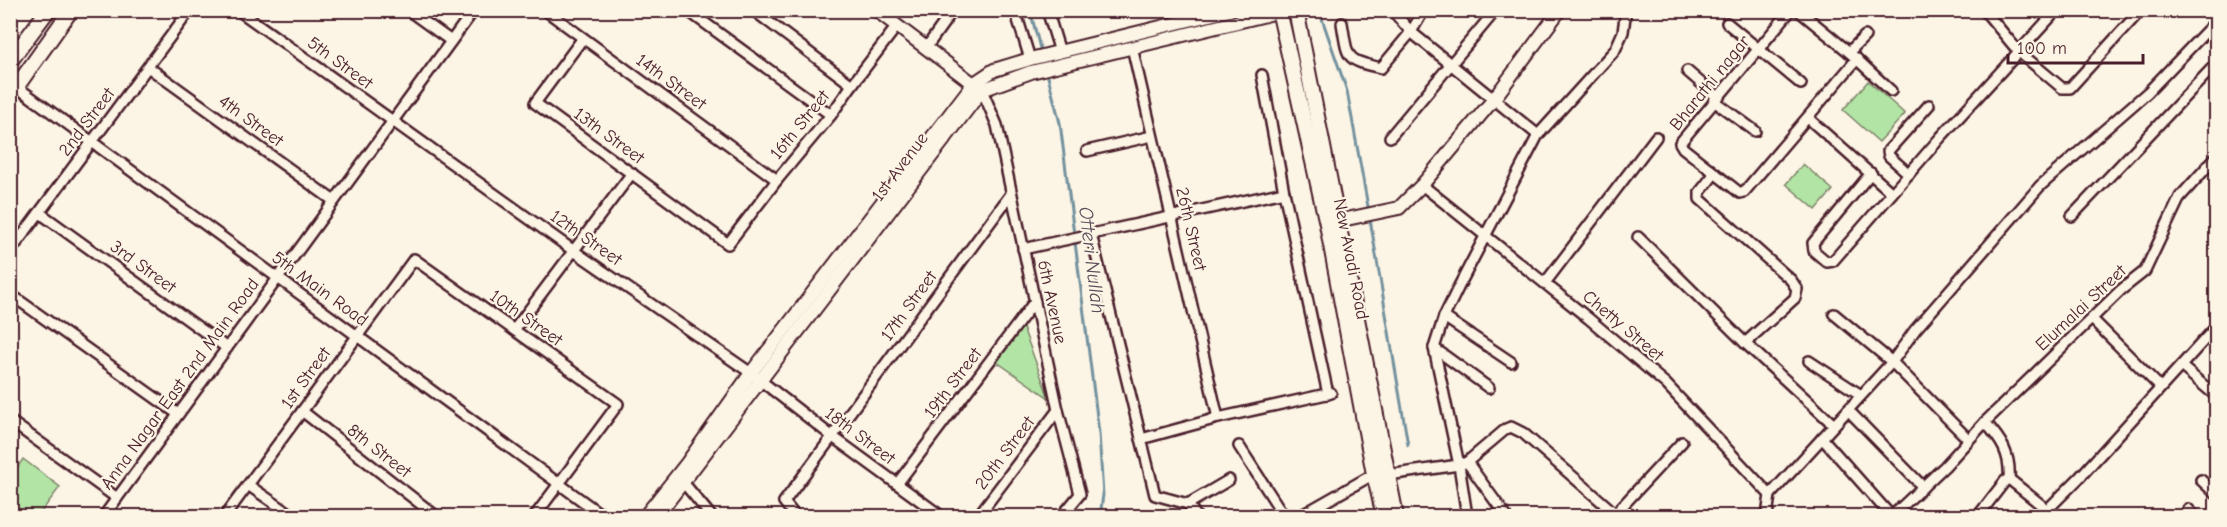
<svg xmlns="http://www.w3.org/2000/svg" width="2227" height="527" font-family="'Comic Neue',sans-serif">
  <rect width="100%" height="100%" fill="#fcf5e5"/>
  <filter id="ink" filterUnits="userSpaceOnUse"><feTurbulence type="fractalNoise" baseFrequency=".0167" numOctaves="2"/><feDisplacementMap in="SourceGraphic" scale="12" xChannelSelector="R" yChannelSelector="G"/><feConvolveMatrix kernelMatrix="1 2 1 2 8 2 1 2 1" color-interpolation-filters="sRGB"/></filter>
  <g filter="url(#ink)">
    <g fill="#b2e5a5" stroke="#7e8268" stroke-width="1.5">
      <path d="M1868,81L1905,114L1879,142L1843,110Z"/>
      <path d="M1803,164L1833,190L1816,210L1786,184Z"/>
      <path d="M1022,325L1049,398L997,362Z"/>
      <path d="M23,459L60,487L38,516H11V477Z"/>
    </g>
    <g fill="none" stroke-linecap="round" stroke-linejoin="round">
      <g stroke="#73919e" stroke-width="3">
        <path d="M1030,10L1041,52"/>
        <path d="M1319,10L1347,91L1369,212"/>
        <path d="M1047,73L1060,123L1099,433L1103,495L1100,516"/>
        <path d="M1370,219L1408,445"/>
      </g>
      <defs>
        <g id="minor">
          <path d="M238,10L574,251L751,373L833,437L941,516"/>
          <path d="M408,10L451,41"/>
          <path d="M545,10L777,180"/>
          <path d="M687,10L831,115"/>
          <path d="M753,10L852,85"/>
          <path d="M1015,10L1030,59"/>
          <path d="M1047,10L1060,52"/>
          <path d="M1392,10L1411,32L1538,135"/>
          <path d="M1791,10L1680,143L1683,148L1740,193L1744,192L1857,59"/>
          <path d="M1798,10L1849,52L1891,91"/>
          <path d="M1984,10L2018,51L2062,88H2070L2141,10"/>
          <path d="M1342,23C1348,59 1345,60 1381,68L1411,32L1424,10"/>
          <path d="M1727,23L1801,84"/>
          <path d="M583,38L535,103L728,244L777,180L831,115L852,85L897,26"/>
          <path d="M1132,47L1218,418"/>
          <path d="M926,48L953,10"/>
          <path d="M1849,52L1865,36"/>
          <path d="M148,67L334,201"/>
          <path d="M1687,71L1717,97"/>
          <path d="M1262,75L1284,192L1328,394"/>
          <path d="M17,87L603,516"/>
          <path d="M982,90L997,125L1058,410L1080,494L1062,516"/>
          <path d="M1714,101L1755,131"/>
          <path d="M1808,118L1892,193"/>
          <path d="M1390,137L1496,10"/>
          <path d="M1087,151L1152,136"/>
          <path d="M1715,173L1700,192V199L1791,280L1797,289L1795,298L1745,343"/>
          <path d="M1871,173L1813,243L1814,251L1827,262L1833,261L1940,138L2057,10"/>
          <path d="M1909,174L1889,156L1888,151L1929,105"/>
          <path d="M1422,185L1588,318L1666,384L1770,495L1767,516"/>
          <path d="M40,213L227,348"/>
          <path d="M2072,216L2216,64"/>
          <path d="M1091,234L1155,495L1188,504L1196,516"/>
          <path d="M1638,237L1745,343L1834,425"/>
          <path d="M1023,249L1284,192"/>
          <path d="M10,252L190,10"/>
          <path d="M1545,283L1656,137"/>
          <path d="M10,294L178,414"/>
          <path d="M1834,314L1892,362L1968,439"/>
          <path d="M1444,317L1511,362"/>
          <path d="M2092,319L2160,387"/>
          <path d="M514,330L632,173"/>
          <path d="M1434,348L1489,388"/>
          <path d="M1809,361L1861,395"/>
          <path d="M2181,366L2216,396"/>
          <path d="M1848,410L1923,487"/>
          <path d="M302,411L436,516"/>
          <path d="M10,421L117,498"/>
          <path d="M1822,438L1891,516"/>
          <path d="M1141,439L1218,418L1331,393"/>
          <path d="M1239,446L1284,516"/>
          <path d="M1467,462L1506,516"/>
          <path d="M2009,479L2055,516"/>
          <path d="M2201,480L2216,494"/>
          <path d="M683,482L711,516"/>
          <path d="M897,484L1035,301"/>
          <path d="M248,485L293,516"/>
          <path d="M1770,495L1892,362L1915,330L2040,186L2148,92L2216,21"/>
          <path d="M1188,504L1229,480"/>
          <path d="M2188,509L2195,516"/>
          <path d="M2047,510L2079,478L2216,327"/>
          <path d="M1615,514L1682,442"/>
          <path d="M104,516L474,10"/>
          <path d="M225,516L414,259L618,404L535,516"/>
          <path d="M795,516L784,502L1011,194"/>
          <path d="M978,516L1058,410"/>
          <path d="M1300,516L1374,474L1388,475L1459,465L1467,462L1506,429L1511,427L1523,433L1618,516"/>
          <path d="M1467,516L1459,465L1434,348L1444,317L1458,288L1538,135L1615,50L1623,32L1625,17L1623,10"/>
          <path d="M1892,516L1945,466L1985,422L2121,290L2145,271L2180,197L2216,157"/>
          <path d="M1978,516L2005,481L2009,479C2011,454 2001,440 1985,422"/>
        </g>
        <g id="tertiary">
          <path d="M876,10L979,88"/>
          <path d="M1337,221L1399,208L1422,185L1493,100L1560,10"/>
          <path d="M645,516L687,463L751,373L973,84L994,70L1030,59L1230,10"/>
          <path d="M657,516L982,90L1031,72L1286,10"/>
        </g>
        <g id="secondary">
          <path d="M1279,10L1327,224L1374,474L1384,516"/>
          <path d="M1296,10L1396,516"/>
          <path d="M10,61L48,10"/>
          <path d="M10,96L71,10"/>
        </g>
      </defs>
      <use href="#minor" stroke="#4a1f2b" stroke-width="14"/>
      <use href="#tertiary" stroke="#4a1f2b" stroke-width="16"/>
      <use href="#secondary" stroke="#4a1f2b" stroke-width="18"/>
      <use href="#minor" stroke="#fcf5e5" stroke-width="9"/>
      <use href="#tertiary" stroke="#fcf5e5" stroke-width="12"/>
      <use href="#secondary" stroke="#fcf5e5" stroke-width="14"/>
    </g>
  </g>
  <g text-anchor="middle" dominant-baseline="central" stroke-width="4.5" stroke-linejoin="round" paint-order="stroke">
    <g font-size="18" fill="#4a1f2b" stroke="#fcf5e5">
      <text transform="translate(340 63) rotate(36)">5th Street</text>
      <text transform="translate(671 82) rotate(36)">14th Street</text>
      <text transform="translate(1710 83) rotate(-51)">Bharathi nagar</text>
      <text transform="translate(251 121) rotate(36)">4th Street</text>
      <text transform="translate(87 122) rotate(-53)">2nd Street</text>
      <text transform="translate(800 125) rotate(-51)">16th Street</text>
      <text transform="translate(609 136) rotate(36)">13th Street</text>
      <text transform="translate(900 167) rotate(-53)">1st Avenue</text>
      <text transform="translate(1191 229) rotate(77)">26th Street</text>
      <text transform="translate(586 238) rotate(35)">12th Street</text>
      <text transform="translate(1351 259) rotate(79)">New Avadi Road</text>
      <text transform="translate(143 267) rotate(36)">3rd Street</text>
      <text transform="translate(320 289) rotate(36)">5th Main Road</text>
      <text transform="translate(1052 302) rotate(78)">6th Avenue</text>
      <text transform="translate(909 306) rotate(-54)">17th Street</text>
      <text transform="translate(2081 308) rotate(-43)">Elumalai Street</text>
      <text transform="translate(526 318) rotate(35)">10th Street</text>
      <text transform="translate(1623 326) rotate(40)">Chetty Street</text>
      <text transform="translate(306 378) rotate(-54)">1st Street</text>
      <text transform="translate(953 383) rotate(-53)">19th Street</text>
      <text transform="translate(180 384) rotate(-54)">Anna Nagar East 2nd Main Road</text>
      <text transform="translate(860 436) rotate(37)">18th Street</text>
      <text transform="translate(379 451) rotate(38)">8th Street</text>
      <text transform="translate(1005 453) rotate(-53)">20th Street</text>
    </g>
    <g font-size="20" font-style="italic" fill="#5b4e5b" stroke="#fcf5e5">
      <text transform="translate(1092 260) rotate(83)">Otteri Nullah</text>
    </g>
  </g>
  <rect width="2227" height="527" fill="none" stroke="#fcf5e5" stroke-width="36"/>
  <rect x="18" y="18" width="2191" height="491" fill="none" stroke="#4a1f2b" stroke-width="2" filter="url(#ink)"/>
  <path d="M2008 54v9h135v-9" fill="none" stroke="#4a1f2b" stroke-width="3"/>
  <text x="2017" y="54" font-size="18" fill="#4a1f2b" stroke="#fcf5e5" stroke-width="4.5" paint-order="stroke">100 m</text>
</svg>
